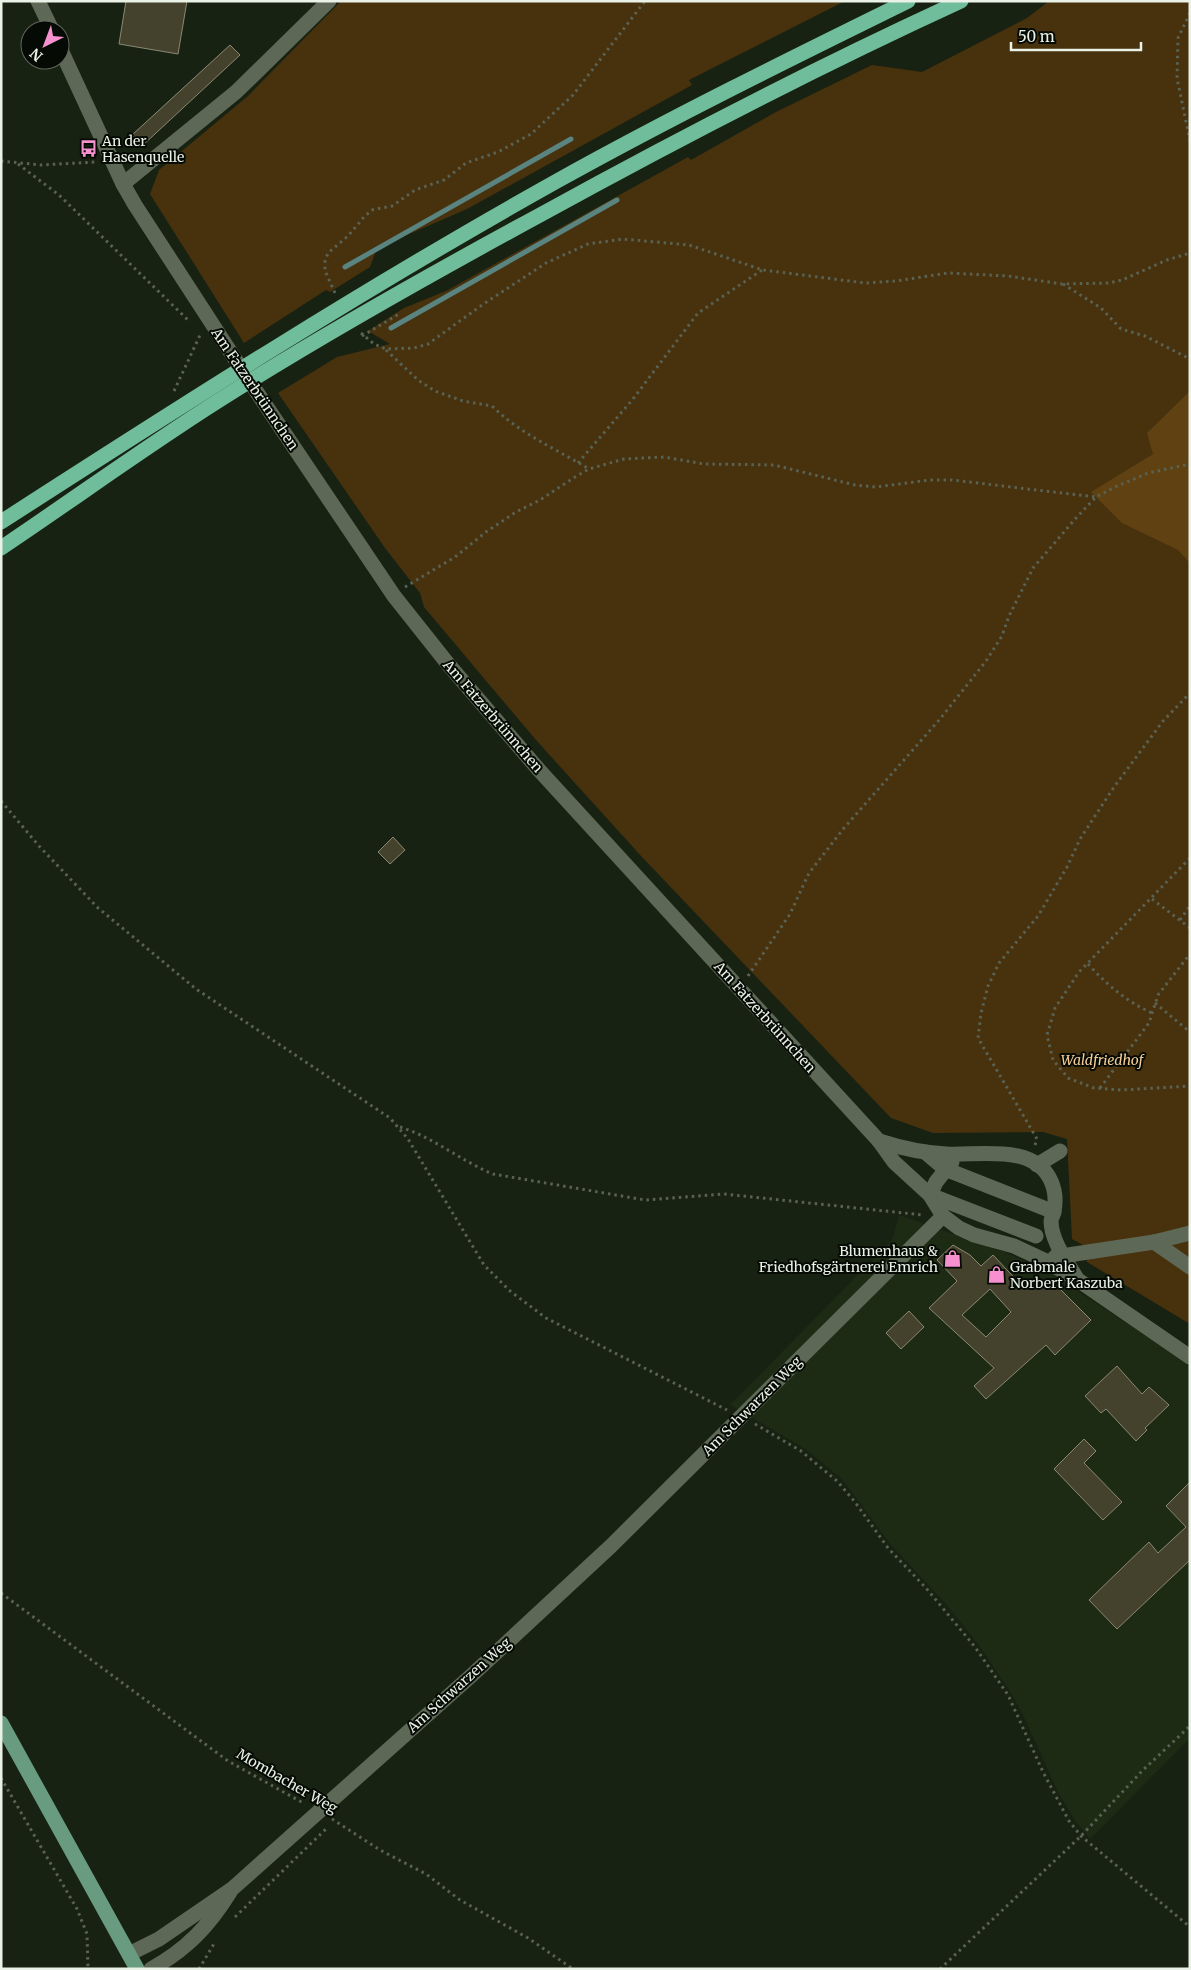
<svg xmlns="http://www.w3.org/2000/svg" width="1191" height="1970" font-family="Merriweather,serif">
  <rect width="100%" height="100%" fill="#182212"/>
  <path fill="#1d2a14" d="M899,1215L1005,1252L1049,1272L1190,1365V1738L1090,1839L1074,1819L1058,1792L1022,1713L1011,1693L979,1645L946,1604L891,1545L841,1478L804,1448L730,1405L892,1240Z"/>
  <g fill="#48310d">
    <path d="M341,1H845L689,80L692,85L467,209L377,248L370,267L330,292L326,290L244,343L150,194L159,170L248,96Z"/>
    <path d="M1049,1H1190V1324L1087,1262L1083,1245L1072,1239L1067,1139L1043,1132L933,1133L891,1118L642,857L536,740L424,607L420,593L385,548L278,393L337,357L390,344L368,331L404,308L446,291L688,157L691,160L776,112L872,65L922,72L1027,18Z"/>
  </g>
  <path fill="#604112" d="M1190,391V563L1178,550L1122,523L1091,492L1153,454L1147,433Z"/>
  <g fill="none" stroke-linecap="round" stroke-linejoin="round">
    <g stroke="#598480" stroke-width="5">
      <path d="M345,267L571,139"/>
      <path d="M391,328L617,200"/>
    </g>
  </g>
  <g fill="#44422d" stroke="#8a8972" fill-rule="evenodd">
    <path d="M126,1H187L178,54L119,44Z"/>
    <path d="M230,45L240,55L142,146L132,135Z"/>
    <path d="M393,837L405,850L390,864L378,852Z"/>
    <path d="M953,1245L970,1255L981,1266L993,1255L1024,1288L1035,1277L1047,1288L1053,1282L1091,1320L1055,1355L1046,1345L986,1399L974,1386L994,1368L929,1308L957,1281L937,1260ZM990,1289L1011,1312L986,1337L962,1315Z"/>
    <path d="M909,1311L924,1327L901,1349L886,1333Z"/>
    <path d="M1117,1366L1142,1394L1149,1387L1169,1405L1145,1428L1147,1430L1136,1441L1106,1409L1101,1413L1085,1396Z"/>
    <path d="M1084,1439L1096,1451L1084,1463L1122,1502L1103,1520L1054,1469Z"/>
    <path d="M1190,1482V1560L1117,1629L1089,1600L1149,1542L1158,1553L1186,1527L1166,1506Z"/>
  </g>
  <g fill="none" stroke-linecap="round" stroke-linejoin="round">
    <g stroke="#596253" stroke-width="3" stroke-dasharray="2.5 4" stroke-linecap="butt">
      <path d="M1190,13L1178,38L1177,78L1190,141"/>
      <path d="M1,161L41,165L96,162"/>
      <path d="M18,164L59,195L189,321"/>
      <path d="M1063,284L1101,308L1121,329L1145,336L1190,359"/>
      <path d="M335,293L325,271V261L328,253L348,236L364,217L372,210L392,206L415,190L444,180L466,163L498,152L531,134L573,95L645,1"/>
      <path d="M361,333L374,344L386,349L414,348L428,344L482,305L546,263L588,244L623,239L689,245L763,270L865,283L896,281L948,273L1008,276L1062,284L1109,283L1122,280L1167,260L1190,253"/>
      <path d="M362,336L399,314"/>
      <path d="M386,350L418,380L435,391L463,401L492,406C519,433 556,449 589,469"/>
      <path d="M174,391L201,333"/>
      <path d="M578,463L633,399L698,313L762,270"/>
      <path d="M405,587L455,557L486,532L516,512L540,500L575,477L589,469L624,459L664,457L704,464L774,465L855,485L876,487L930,480H952L1096,497"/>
      <path d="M1,801L39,846L97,907L196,989L390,1118L408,1139L484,1265L510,1291L546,1318L727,1410"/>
      <path d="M1190,858L1079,972L1055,1008L1047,1035L1053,1060L1068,1078L1094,1088L1122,1090L1190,1086"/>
      <path d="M1152,899L1190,928"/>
      <path d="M1180,920L1190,906"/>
      <path d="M1088,964C1106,984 1127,1002 1152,1013"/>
      <path d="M748,976L790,914L809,873L844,828L940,719L986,661L1002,636L1009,616L1033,568L1076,518L1096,497L1115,487L1148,473L1190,464"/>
      <path d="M1155,1003L1190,1032"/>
      <path d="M1100,1088L1149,1023L1158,995L1190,954"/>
      <path d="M400,1127C433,1137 461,1161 493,1174L645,1200L724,1194L923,1215"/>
      <path d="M1035,1145L1037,1139L978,1038L981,1013L988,986L999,963L1038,916L1067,867L1080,839L1114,787L1163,721L1190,693"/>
      <path d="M755,1424L801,1451L837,1481L855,1502L888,1548L926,1588L975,1647L1008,1695L1043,1772L1069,1821L1081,1836L1190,1927"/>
      <path d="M1,1593L228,1761L305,1804"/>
      <path d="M1,1778L77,1909L87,1934L88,1969"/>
      <path d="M332,1819L380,1850L426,1874L460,1900L528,1938L573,1969"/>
      <path d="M235,1917L327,1828"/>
      <path d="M199,1969L215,1942"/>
      <path d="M940,1969L1081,1836L1142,1771L1190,1726"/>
    </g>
    <g stroke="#5d6956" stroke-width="15">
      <path d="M38,1L52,30"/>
      <path d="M60,48L123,184L135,205L246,376L394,596L448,664L539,770L879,1141L894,1162L930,1195L943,1216L959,1228L974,1235L1014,1246L1044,1260L1078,1280L1190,1357"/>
      <path d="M123,184L236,92L329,1"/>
      <path d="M879,1141C901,1148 922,1153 946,1154C978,1156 1034,1143 1051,1181C1055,1190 1056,1201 1054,1211C1054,1214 1051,1218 1051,1221C1051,1240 1067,1262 1076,1277"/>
      <path d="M925,1152L945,1169L1054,1212"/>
      <path d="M1037,1165L1060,1151"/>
      <path d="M930,1195L1036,1236"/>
      <path d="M930,1195L936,1182L952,1162"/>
      <path d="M1154,1242L1190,1233"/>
      <path d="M1055,1257L1154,1242L1190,1267"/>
      <path d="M129,1954L159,1939L232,1889L472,1675L611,1546L943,1216"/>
      <path d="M151,1969C186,1950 209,1926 230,1892"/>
    </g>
    <path stroke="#689b7f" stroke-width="15" d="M1,1723L137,1969"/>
    <g stroke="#6fbd9b" stroke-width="15">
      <path d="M1,522C184,404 367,287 557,181C672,117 790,59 908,1"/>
      <path d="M1,548C74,499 144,448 218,401C322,335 431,274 540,215C678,139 817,67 961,1"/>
    </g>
  </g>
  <defs>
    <symbol id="bus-bare" viewBox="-9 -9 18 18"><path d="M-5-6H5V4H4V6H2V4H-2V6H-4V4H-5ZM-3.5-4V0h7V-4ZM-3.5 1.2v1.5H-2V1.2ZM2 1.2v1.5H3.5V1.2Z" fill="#f690cf" stroke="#060a04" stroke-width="2.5" paint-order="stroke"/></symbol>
    <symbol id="shop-bare" viewBox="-9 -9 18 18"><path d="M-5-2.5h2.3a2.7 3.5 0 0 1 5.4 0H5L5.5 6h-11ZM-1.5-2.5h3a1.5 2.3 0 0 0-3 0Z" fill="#f690cf" stroke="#060a04" stroke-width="2.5" paint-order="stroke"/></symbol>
  </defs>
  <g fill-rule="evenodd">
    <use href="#bus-bare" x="76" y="136" width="25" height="25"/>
    <use href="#shop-bare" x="940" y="1246" width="25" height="25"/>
    <use href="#shop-bare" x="984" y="1262" width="25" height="25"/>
  </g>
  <g text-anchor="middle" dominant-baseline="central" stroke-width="4" stroke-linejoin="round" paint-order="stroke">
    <g font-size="14" fill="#eaf1e6" stroke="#060a04" text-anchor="start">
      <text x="102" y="141">An der<tspan x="102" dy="16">Hasenquelle</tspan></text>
      <text x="938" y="1251" text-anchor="end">Blumenhaus &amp;<tspan x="938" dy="16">Friedhofsgärtnerei Emrich</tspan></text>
      <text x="1010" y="1267">Grabmale<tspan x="1010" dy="16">Norbert Kaszuba</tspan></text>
    </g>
    <g font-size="14" fill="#eaf1e6" stroke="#060a04">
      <text transform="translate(255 389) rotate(56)">Am Fatzerbrünnchen</text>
      <text transform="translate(493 716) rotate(49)">Am Fatzerbrünnchen</text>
      <text transform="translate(765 1017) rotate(48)">Am Fatzerbrünnchen</text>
      <text transform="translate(752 1406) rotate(-45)">Am Schwarzen Weg</text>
      <text transform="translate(459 1685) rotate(-42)">Am Schwarzen Weg</text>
      <text transform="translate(287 1781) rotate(30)">Mombacher Weg</text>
    </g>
    <g font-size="14" font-style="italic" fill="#f7ce98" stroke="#060a04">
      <text x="1102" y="1060">Waldfriedhof</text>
    </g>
  </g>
  <rect width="1191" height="1970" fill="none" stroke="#eaf1e6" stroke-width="5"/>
  <g transform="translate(45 45) rotate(222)"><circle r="24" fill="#060a04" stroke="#61665e"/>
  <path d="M0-4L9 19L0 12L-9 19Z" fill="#f690cf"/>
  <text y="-8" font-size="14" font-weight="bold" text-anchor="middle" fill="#eaf1e6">N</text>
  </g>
  <path d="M1011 42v8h130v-8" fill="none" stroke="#eaf1e6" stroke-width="2.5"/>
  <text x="1018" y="42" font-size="15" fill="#eaf1e6" stroke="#060a04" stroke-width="4" paint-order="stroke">50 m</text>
</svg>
